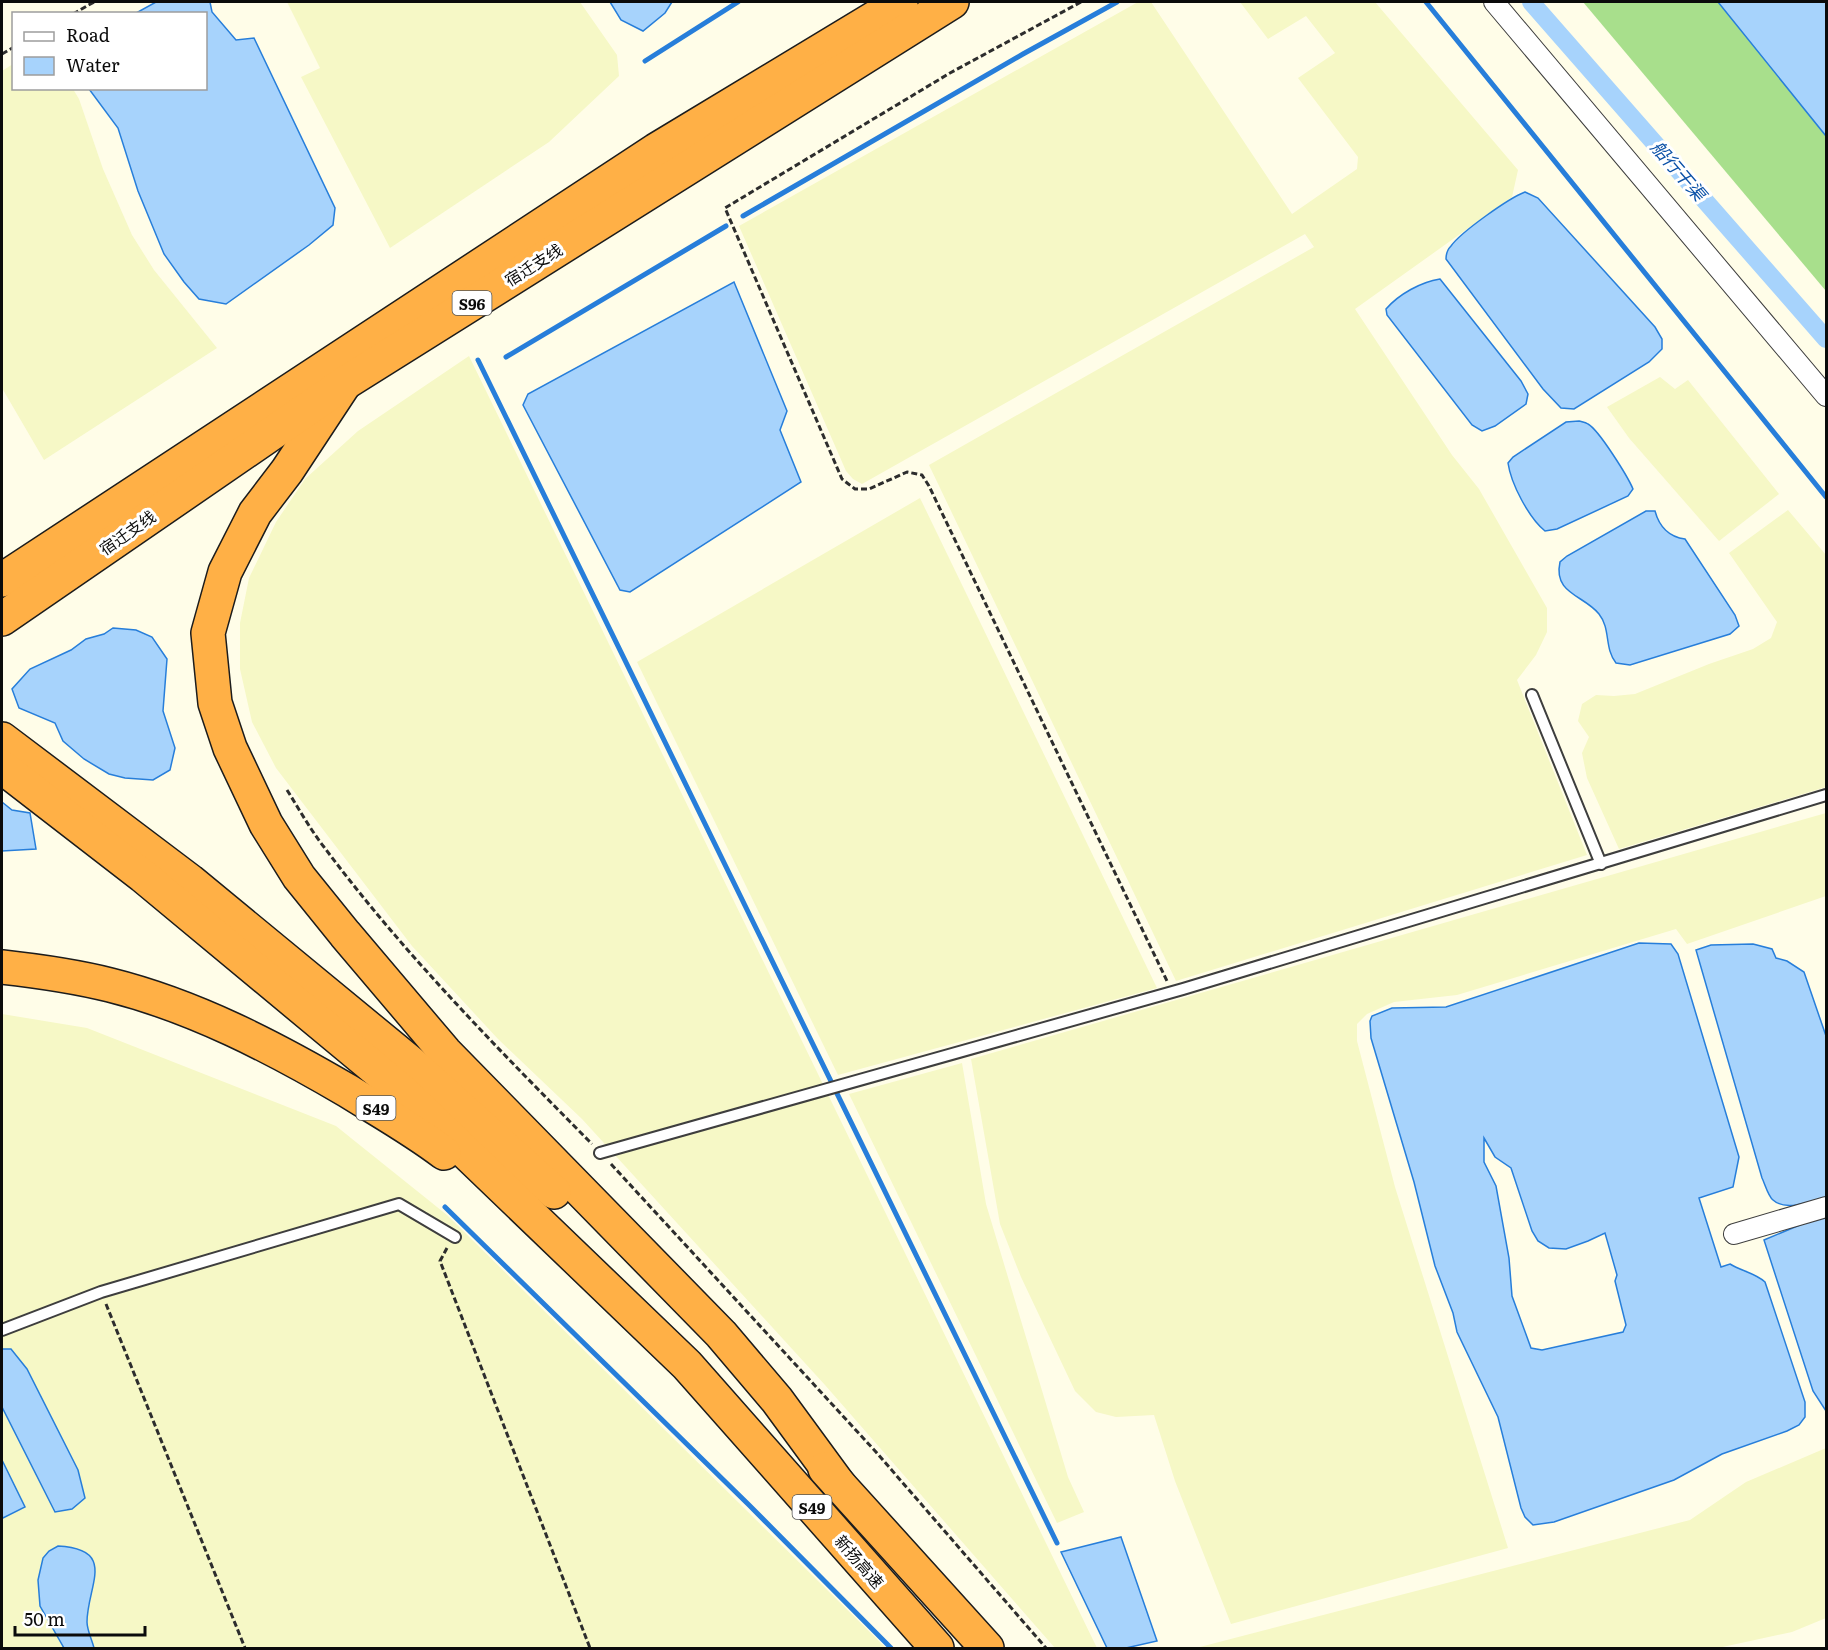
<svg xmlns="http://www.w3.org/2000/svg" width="1828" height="1650" font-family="Literata,'Noto Sans SC',serif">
  <rect width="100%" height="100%" fill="#fffde8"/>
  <g fill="#f6f8c6">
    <path d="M287,2H580L617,55L619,76L549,142L390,248L301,77L320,68Z"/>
    <path d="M1138,2H1151L1292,214L1357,169L1358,157L1298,78L1335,53L1306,16L1268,39L1240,2H1375L1518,170L1512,197L1355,309L1452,455L1479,489L1547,608V632L1536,655L1517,680L1587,855L1176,981L929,465L1314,247L1305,234L862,484L853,479L846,471L739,226Z"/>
    <path d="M13,64L14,88L73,89L79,99L103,169L132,235L154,270L217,348L44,460L2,388V71Z"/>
    <path d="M469,356L1097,1648H1055L825,1385L582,1119L498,1039L412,946L276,768L252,722L240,669V623L249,578L276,522L305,479L358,431Z"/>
    <path d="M1660,377L1675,389L1688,380L1779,494L1719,541L1629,438L1607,407Z"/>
    <path d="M920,498L1157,988L838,1075L637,662Z"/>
    <path d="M1788,510L1826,555V787L1619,849L1587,778L1582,753L1589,737L1578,721L1582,704L1596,695L1614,696L1635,694L1709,664L1753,649L1771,638L1777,622L1729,553Z"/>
    <path d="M1826,813V896L1687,944L1676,929L1457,995L1394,1002L1367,1014L1357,1024V1041L1395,1187L1508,1548L1231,1624L1175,1481L1154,1415L1116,1417L1096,1412L1075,1391L1021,1277L1000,1224L971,1059Z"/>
    <path d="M2,1014L87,1028L336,1126L447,1215L886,1648H2Z"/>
    <path d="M962,1063L986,1204L1068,1477L1084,1512L1057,1523L849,1094Z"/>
    <path d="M1826,1448V1618L1792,1632L1718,1648H1196L1690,1520L1746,1482Z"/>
  </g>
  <path fill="#a8df8c" d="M1583,2H1718L1826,136V291Z"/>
  <g fill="#a7d3fc" stroke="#277eda" stroke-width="1.5" fill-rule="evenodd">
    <path d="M156,2H210L212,12L236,40L254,38L335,208L333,225L309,245L226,304L199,299L184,282L164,254L138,191L118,128L89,89L206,88V14L136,13Z"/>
    <path d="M610,2H672L665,13L643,31L621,20Z"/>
    <path d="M1718,2H1826V136Z"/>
    <path d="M1525,192L1538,198L1655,327L1662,339V349L1649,362L1574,409L1561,408L1543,389L1446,259C1446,255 1447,250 1451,246C1461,232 1509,198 1525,192Z"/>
    <path d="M1440,279L1521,381L1528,394L1526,404L1495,426L1482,431L1472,425L1387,315L1386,309C1399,294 1421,282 1440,279Z"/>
    <path d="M734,282L787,411L780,430L801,482L630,592L620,590L523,405L528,394Z"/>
    <path d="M1579,421C1582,422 1585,422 1588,424C1599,430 1628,477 1633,489L1628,496L1557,529L1545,531C1529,518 1511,484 1508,463L1513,457L1566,422Z"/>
    <path d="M1646,511H1655C1659,526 1669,537 1685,539L1735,615L1739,626L1730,634L1630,665L1616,663C1604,648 1611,629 1599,614C1584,595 1553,594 1560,562L1567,556Z"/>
    <path d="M113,628L136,630L152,637L167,659L163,711L175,748L170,770L153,780L125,778L109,774L84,759L63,741L55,723L19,708L12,689L30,669L71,650L86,639L104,634Z"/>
    <path d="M2,802L12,810L30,813L36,849L2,851Z"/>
    <path d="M1639,943L1671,944L1678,954L1739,1157L1733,1187L1699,1198L1721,1267L1730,1264C1741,1271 1755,1273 1765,1282L1805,1402V1417L1799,1425L1787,1431L1722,1454L1674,1480L1554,1522L1533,1525L1525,1517L1521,1508L1498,1417L1457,1332L1453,1313L1435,1266L1414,1182L1371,1038L1370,1021L1372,1016L1392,1008L1446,1007ZM1484,1138L1495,1157L1511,1168L1532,1231L1538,1241L1549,1248L1566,1249L1588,1241L1605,1233L1617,1275L1615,1281L1626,1325L1623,1332L1542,1350L1531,1348L1512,1296L1509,1258L1496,1186L1484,1162Z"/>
    <path d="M1753,944L1772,949L1776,958L1787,961L1804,972L1826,1036V1197C1812,1201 1786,1212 1773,1200C1768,1196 1765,1184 1762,1178L1696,950L1711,945Z"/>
    <path d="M1826,1214V1411L1813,1391L1764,1240Z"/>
    <path d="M2,1349H11L27,1369L78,1470L85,1498L72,1509L55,1512L2,1407Z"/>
    <path d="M2,1460L25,1507L3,1518L2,1516Z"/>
    <path d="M1121,1537L1157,1641L1126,1648H1107L1061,1552Z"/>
    <path d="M58,1546C118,1549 87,1586 87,1622C87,1630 92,1640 94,1648H64L40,1606L38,1580L43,1558L49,1551Z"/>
  </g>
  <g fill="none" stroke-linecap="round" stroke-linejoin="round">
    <g stroke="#277eda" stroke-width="5">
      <path d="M1426,2L1826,497"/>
      <path d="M645,61L738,2"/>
      <path d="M743,216L1023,54L1117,2"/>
      <path d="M506,357L726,226"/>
      <path d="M478,360L1057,1543"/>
      <path d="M445,1207L749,1505L891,1648"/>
    </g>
    <path stroke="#a7d3fc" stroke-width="18" d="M1531,2L1826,339"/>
    <defs>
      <g id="service">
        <path d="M1532,695L1601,864"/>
        <path d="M600,1153L1183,989L1826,795"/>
        <path d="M2,1330L101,1292L399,1204L455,1237"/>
      </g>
      <g id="minor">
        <path d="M1494,2L1826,396"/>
        <path d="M1734,1234L1826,1207"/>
      </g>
      <g id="motorway">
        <path d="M345,383L287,471L255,513L225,572L208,633L215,703L230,748L266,824L299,877L345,934L445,1052L721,1334L777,1400L840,1486"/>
        <path d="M2,580L656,150L901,2"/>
        <path d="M2,619L345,383L952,2"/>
        <path d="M2,739L190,881L411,1063L554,1192"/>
        <path d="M2,767L143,876L402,1091L687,1365L937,1648"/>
        <path d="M2,967C38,971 74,976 110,985C194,1006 273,1047 348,1091C380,1111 414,1130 444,1153"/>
        <path d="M825,1469L987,1648"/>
      </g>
    </defs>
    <use href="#service" stroke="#3e3e3e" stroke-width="14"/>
    <use href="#minor" stroke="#3e3e3e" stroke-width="22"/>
    <use href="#motorway" stroke="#1c1c1c" stroke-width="36"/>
    <g stroke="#2d2d2d" stroke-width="3" stroke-dasharray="6 3" stroke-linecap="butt">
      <path d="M1081,2L950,73L725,208L842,479L855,489H869L907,472L922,475L929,486L1167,981"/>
      <path d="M73,14L94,2"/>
      <path d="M2,54L14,47"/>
      <path d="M287,790C299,809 310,829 324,847C404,954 498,1049 592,1144"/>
      <path d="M611,1164L876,1452L1046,1648"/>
      <path d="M447,1248L440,1261L590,1648"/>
      <path d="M106,1304L245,1648"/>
    </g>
    <use href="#service" stroke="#fff" stroke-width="10"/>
    <use href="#minor" stroke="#fff" stroke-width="20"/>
    <use href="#motorway" stroke="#ffb046" stroke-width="33"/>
  </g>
  <g text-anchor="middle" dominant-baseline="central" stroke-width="6" stroke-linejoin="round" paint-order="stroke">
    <g fill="#fff" stroke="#545454" stroke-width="1.5">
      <rect x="452.5" y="291" width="39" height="24" rx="4.5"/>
      <rect x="356.5" y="1096" width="39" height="24" rx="4.5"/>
      <rect x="792.5" y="1495" width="39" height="24" rx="4.5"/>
    </g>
    <g font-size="15" font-weight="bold" fill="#0b0b0b">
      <text x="472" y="303">S96</text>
      <text x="376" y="1108">S49</text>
      <text x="812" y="1507">S49</text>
    </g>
    <g font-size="16" fill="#0b0b0b" stroke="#fff">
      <text transform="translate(533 264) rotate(-32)">宿迁支线</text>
      <text transform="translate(127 532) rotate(-35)">宿迁支线</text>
      <text transform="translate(860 1561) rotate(49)">新扬高速</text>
    </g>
    <g font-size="18" font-style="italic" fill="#0950a7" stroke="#fff">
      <text transform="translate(1679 170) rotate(49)">船行干渠</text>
    </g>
  </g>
  <rect width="1828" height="1650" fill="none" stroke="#0b0b0b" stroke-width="6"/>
  <rect x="12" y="12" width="195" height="78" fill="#ffffff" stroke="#9d9d9d" stroke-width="1.5"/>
  <rect x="24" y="32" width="30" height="9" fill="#ffffff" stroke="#9d9d9d" stroke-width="1.5"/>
  <text x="66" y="42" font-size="18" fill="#0b0b0b">Road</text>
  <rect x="24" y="57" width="30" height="18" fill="#a7d3fc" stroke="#9d9d9d" stroke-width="1.5"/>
  <text x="66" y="72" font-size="18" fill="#0b0b0b">Water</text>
  <path d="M15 1626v9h130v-9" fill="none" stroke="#0b0b0b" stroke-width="3"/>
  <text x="24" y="1626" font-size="18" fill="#0b0b0b" stroke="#ffffff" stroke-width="4.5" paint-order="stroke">50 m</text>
</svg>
